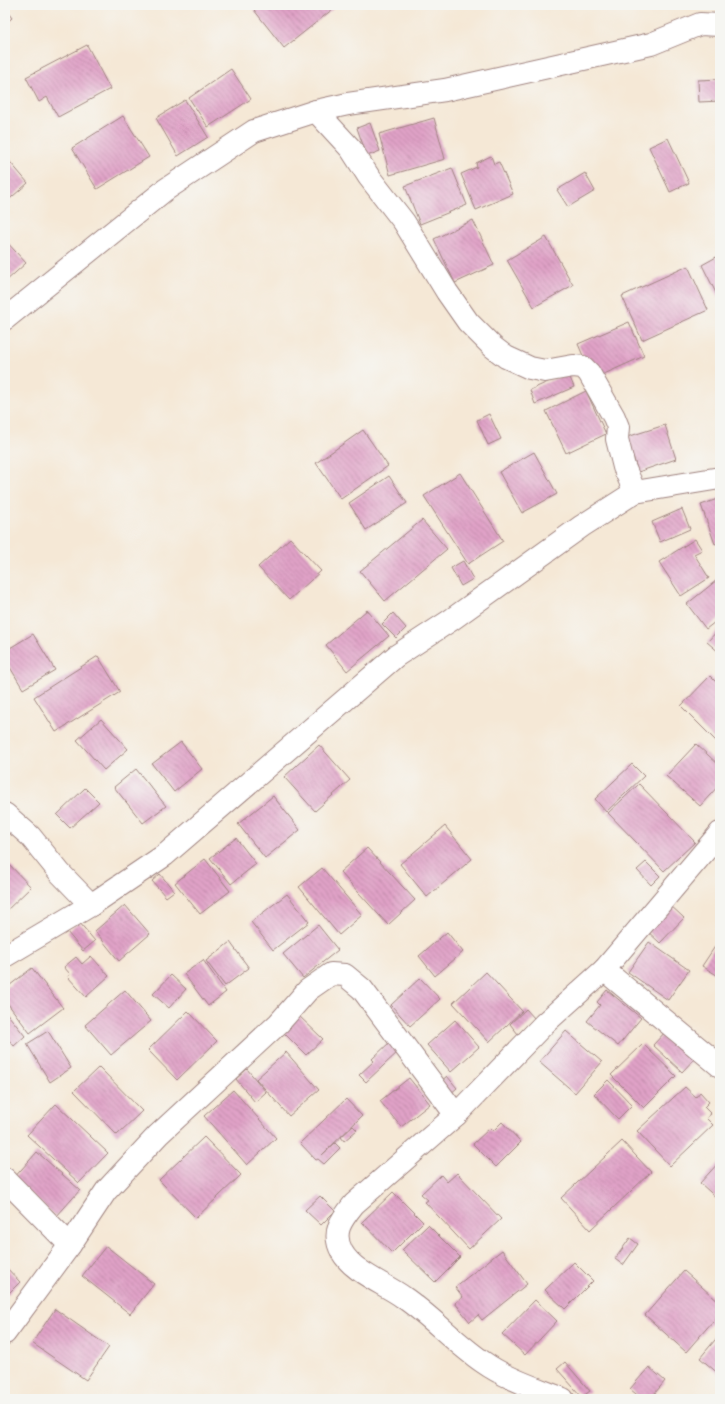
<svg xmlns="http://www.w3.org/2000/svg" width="725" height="1404" font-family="Sriracha,sans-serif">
  <defs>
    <pattern id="building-back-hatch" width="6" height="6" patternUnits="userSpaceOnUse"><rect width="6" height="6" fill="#e0a2c7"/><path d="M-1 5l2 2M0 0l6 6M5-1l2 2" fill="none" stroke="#b883a2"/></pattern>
  </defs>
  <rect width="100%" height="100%" fill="#f6f6f2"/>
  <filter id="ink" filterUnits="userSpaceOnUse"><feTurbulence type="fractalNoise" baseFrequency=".025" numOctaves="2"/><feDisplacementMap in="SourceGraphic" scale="8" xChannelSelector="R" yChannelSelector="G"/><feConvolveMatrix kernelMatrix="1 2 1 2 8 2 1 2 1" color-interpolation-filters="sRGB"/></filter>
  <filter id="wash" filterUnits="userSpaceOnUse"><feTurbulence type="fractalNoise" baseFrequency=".012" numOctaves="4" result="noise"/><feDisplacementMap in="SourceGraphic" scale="16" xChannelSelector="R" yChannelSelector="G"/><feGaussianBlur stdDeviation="0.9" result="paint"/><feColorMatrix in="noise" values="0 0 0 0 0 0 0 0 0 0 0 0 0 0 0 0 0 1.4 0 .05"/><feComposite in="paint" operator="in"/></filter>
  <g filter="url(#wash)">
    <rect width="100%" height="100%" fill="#f5e8d6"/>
    <g id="blocks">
      <g fill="url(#building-back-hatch)">
        <path d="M260,5H338L284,48L254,10Z"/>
        <path d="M5,9L12,18L5,24Z"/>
        <path d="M87,45L110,89L58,117L47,97L39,102L26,77Z"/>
        <path d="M231,69L251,99L208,127L189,98Z"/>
        <path d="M720,79V101L699,102L698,80Z"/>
        <path d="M185,100L208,137L178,156L156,118Z"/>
        <path d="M123,116L149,157L97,189L72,148Z"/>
        <path d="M434,118L445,159L390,175L379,134Z"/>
        <path d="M370,123L380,151L367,156L357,128Z"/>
        <path d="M668,138L689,183L670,192L649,147Z"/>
        <path d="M5,156L28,183L5,203Z"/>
        <path d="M491,156L494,164L499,162L513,194L476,210L461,174L477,167L476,163Z"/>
        <path d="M452,168L467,205L420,224L405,186Z"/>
        <path d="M585,173L595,191L568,207L557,190Z"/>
        <path d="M473,220L494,265L455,283L434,239Z"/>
        <path d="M546,237L573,285L534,307L507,260Z"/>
        <path d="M5,240L26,263L5,282Z"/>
        <path d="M720,255V301L702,265Z"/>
        <path d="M688,266L708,310L642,340L622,296Z"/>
        <path d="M629,322L644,356L593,379L578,344Z"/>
        <path d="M568,373L574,387L535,404L530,390Z"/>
        <path d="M586,391L606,434L566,453L546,411Z"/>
        <path d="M489,414L501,439L488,445L477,420Z"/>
        <path d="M665,425L676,459L638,472L627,437Z"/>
        <path d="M363,430L388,466L341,499L316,463Z"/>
        <path d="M534,452L557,494L522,513L499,472Z"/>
        <path d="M460,473L503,541L468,564L424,496Z"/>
        <path d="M389,476L407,503L366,530L349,503Z"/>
        <path d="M720,498V542L715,544L701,505Z"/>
        <path d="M682,509L690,529L660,542L652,522Z"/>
        <path d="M422,520L447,549L385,601L360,571Z"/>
        <path d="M290,538L321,571L289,600L258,567Z"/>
        <path d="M695,539L702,550L694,554L709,578L681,596L659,562Z"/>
        <path d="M463,561L473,579L461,586L451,568Z"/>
        <path d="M717,580L720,585V618L706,629L687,604Z"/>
        <path d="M367,610L389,636L347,671L326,645Z"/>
        <path d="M393,613L406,628L396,638L382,624Z"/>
        <path d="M720,628V653L707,642Z"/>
        <path d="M33,634L55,670L23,689L5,659V651Z"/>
        <path d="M98,656L120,692L56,732L34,697Z"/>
        <path d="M710,676L720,686V745L681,706Z"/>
        <path d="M101,719L128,749L104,770L77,740Z"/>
        <path d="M181,742L202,769L174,792L152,764Z"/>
        <path d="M696,744L720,766V784L700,806L666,776Z"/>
        <path d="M319,745L350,780L315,811L284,777Z"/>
        <path d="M632,764L644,776L606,812L595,799Z"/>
        <path d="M136,769L166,806L143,823L114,787Z"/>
        <path d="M639,784L695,842L664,871L608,813Z"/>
        <path d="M85,788L99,802L70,828L57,815Z"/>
        <path d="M273,796L300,830L265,858L238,824Z"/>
        <path d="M445,826L472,859L427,897L400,864Z"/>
        <path d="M236,838L256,864L231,884L210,858Z"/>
        <path d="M367,848L415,900L388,925L340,872Z"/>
        <path d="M205,859L230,891L200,914L175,883Z"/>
        <path d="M5,860L31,887L5,912Z"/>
        <path d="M646,862L660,876L651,885L637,870Z"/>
        <path d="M322,868L362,915L339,935L299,887Z"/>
        <path d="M160,874L174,891L166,897L152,881Z"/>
        <path d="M287,894L309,922L273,950L251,922Z"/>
        <path d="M668,903L684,918L660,943L644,928Z"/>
        <path d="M125,905L150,934L119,961L95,931Z"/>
        <path d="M79,922L95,941L83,951L67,932Z"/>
        <path d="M318,925L338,950L303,978L283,954Z"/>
        <path d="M447,932L463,952L435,976L419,956Z"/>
        <path d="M720,939V977L702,966Z"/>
        <path d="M230,942L249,968L225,986L206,961Z"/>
        <path d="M649,942L689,970L668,1000L628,972Z"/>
        <path d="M91,956L109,976L86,997L68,977L70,974L64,967L76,957L82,964Z"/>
        <path d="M203,960L226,992L208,1006L184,974Z"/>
        <path d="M32,968L63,1008L30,1033L5,1000V989Z"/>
        <path d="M486,972L522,1011L489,1042L453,1003Z"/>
        <path d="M171,975L186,989L169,1008L153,994Z"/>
        <path d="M420,978L440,999L410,1026L391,1005Z"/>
        <path d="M125,990L151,1021L111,1055L85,1025Z"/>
        <path d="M607,990L641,1018L618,1046L587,1021L600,1005L597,1002Z"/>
        <path d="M526,1009L535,1019L518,1034L510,1024Z"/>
        <path d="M5,1011L25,1036L14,1046L5,1035Z"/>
        <path d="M188,1011L217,1041L177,1080L148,1050Z"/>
        <path d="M296,1013L323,1039L306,1055L280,1029Z"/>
        <path d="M455,1020L479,1047L451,1072L427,1045Z"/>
        <path d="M667,1030L696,1057L682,1072L653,1045Z"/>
        <path d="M48,1031L71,1068L50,1082L27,1044Z"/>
        <path d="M566,1031L602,1062L575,1093L539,1062Z"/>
        <path d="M391,1041L400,1050L366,1082L359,1075L374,1061L372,1059Z"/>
        <path d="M643,1044L676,1076L644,1108L611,1075Z"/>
        <path d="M286,1052L319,1090L289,1116L256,1079Z"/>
        <path d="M99,1067L142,1111L117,1135L74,1091Z"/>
        <path d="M247,1069L266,1092L255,1102L236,1079Z"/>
        <path d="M447,1076L457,1088L450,1094L440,1082Z"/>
        <path d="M409,1078L430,1104L401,1127L380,1101Z"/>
        <path d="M608,1080L632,1105L618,1119L594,1094Z"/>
        <path d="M685,1087L696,1097L700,1092L709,1102L704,1107L711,1114L706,1118L713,1125L670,1166L637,1131Z"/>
        <path d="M233,1090L276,1138L247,1165L204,1116Z"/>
        <path d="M346,1099L362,1116L322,1155L335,1143L340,1148L324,1164L318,1159L316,1160L300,1143Z"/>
        <path d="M56,1104L108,1153L79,1183L27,1135Z"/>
        <path d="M502,1122L521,1142L496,1167L473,1144L490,1128L493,1131Z"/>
        <path d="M353,1126L357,1130L344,1141L341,1137Z"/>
        <path d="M204,1137L241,1175L196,1218L159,1180Z"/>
        <path d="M622,1141L651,1172L590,1230L561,1198Z"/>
        <path d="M37,1152L80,1190L56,1217L13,1179Z"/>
        <path d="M720,1161V1201L700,1183Z"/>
        <path d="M457,1173L501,1219L469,1249L425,1202L428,1200L421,1194L441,1175L447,1182Z"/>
        <path d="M393,1192L423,1222L392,1253L362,1222Z"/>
        <path d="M320,1196L335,1211L321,1225L305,1210Z"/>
        <path d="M428,1225L460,1257L435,1282L402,1250Z"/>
        <path d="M630,1238L638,1244L623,1265L615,1259Z"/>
        <path d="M106,1246L154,1284L130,1314L82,1276Z"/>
        <path d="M502,1250L527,1284L482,1320L478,1315L470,1322L455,1303L463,1297L455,1287Z"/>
        <path d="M574,1262L593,1281L565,1309L545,1290Z"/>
        <path d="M5,1266L20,1282L5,1297Z"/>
        <path d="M684,1271L720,1303V1313L686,1352L645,1315Z"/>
        <path d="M535,1300L557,1321L525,1355L502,1334Z"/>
        <path d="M55,1309L109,1347L86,1380L32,1343Z"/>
        <path d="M720,1334V1375L700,1358Z"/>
        <path d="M565,1362L590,1391L582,1397L557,1369Z"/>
        <path d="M649,1367L665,1381L650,1399H642L630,1389Z"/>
      </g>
    </g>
  </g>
  <g filter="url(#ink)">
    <use href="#blocks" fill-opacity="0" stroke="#a08480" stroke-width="1"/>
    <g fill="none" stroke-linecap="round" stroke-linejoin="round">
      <defs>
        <g id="minor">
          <path d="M316,111L348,104L445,90L651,44L700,24L720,25"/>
          <path d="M5,319L165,190L254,131L316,111L351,149L369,177L404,222L447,292L468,322L493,347L506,357L530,368L545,371L573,366L583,367L589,373L614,417L618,427L617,439L624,467L635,492"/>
          <path d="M5,814L30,836L60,873L91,905"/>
          <path d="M5,956L91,905L165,855L396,656L451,620L582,526L635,492L720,478"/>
          <path d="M604,970L720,1066"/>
          <path d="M5,1179L70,1245"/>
          <path d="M5,1333L70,1245L106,1191L158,1135L279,1023L308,990L331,974L345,975L362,989L456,1115"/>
          <path d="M563,1399C536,1388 507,1379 483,1362C455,1343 431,1316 403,1297C385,1284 353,1272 342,1252C331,1232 342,1219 354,1204L456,1115L544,1024L604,970L720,833"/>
        </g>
      </defs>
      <use href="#minor" stroke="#a08480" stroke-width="24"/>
      <use href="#minor" stroke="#fff" stroke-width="22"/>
    </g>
  </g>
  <rect width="725" height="1404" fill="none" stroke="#f6f6f2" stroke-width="20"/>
</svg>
